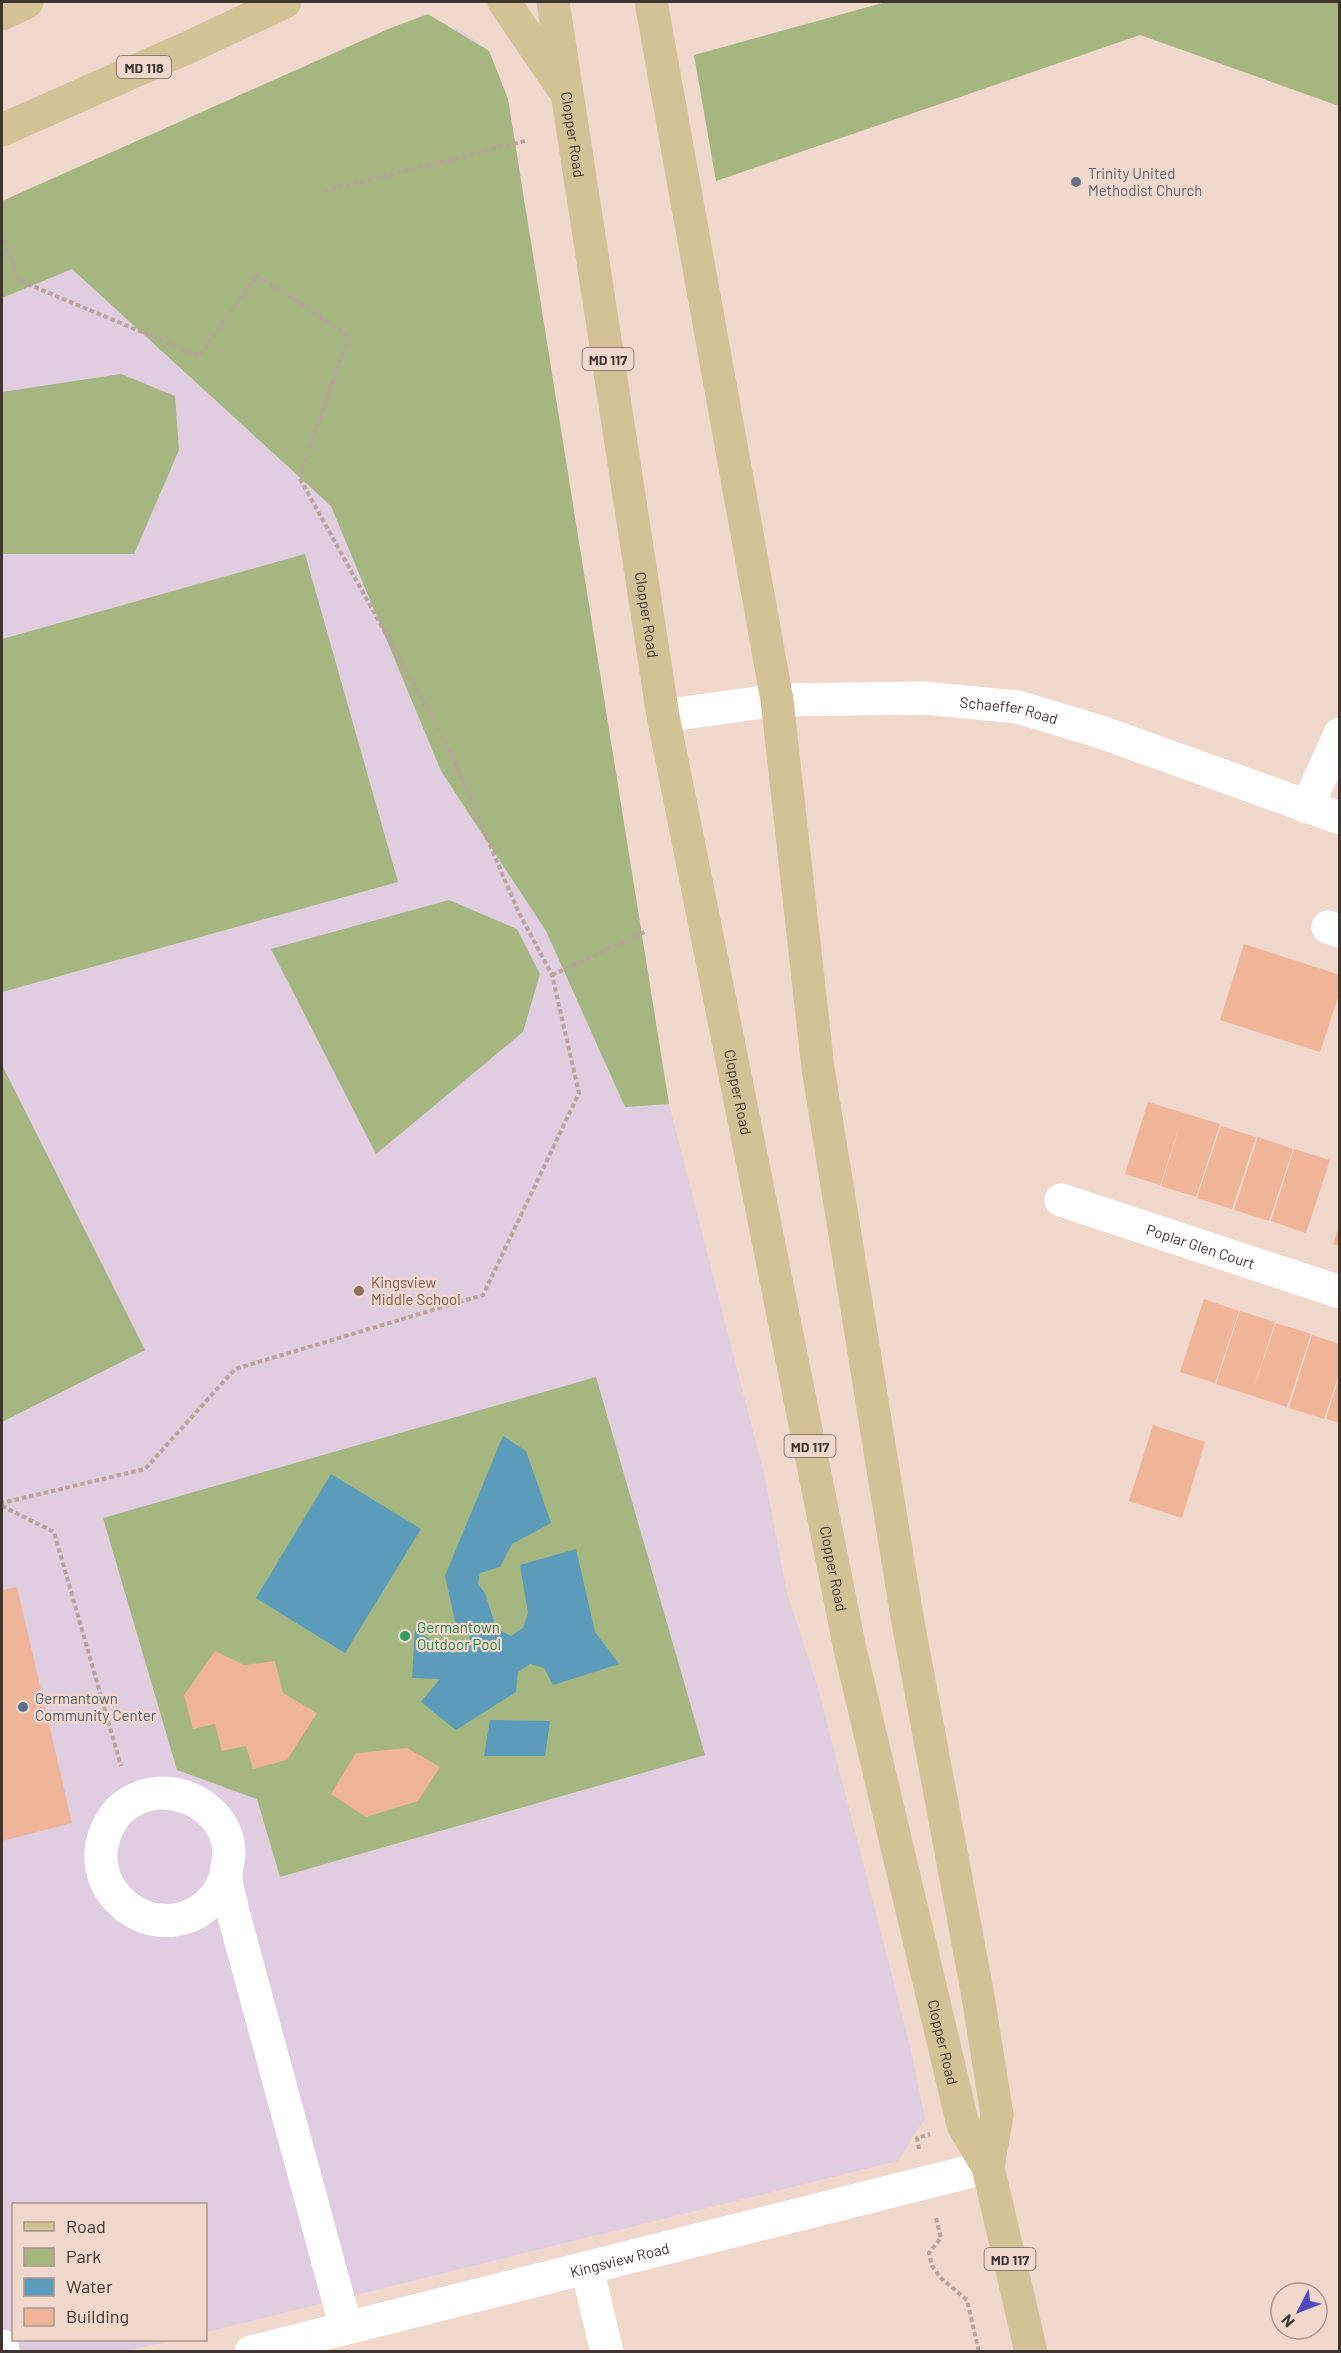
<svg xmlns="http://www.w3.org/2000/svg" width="1341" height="2353" font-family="Barlow,sans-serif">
  <rect width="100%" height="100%" fill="#f1d8cd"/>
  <path fill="#dfcee0" d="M443,26L459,29L489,51L508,99L669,1104L765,1478L787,1593L819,1691L910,2046L925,2118L898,2161L206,2332V2204H14V2340H175L126,2351L2,2352V210Z"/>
  <g fill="#a5b680">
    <path d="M886,2H1339V106L1140,35L716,181L694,55Z"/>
    <path d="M428,14L489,51L508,99L669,1104L625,1107L546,931L441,771L331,506L72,269L2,298V201L388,29Z"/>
    <path d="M121,374L175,396L179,450L134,554H2V392Z"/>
    <path d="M305,554L398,882L2,992V639Z"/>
    <path d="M449,900L517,929L540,974L523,1032L376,1154L271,949Z"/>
    <path d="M2,1065L145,1350L2,1422Z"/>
    <path d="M596,1377L705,1755L280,1877L257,1799L177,1770L103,1518Z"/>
  </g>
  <g fill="#5a9cb9">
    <path d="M503,1436L526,1451L551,1523L512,1544L500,1567L480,1573L478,1584L485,1593L496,1628L511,1636L523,1628L528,1613L520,1565L576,1549L595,1632L619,1664L553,1685L544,1668L530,1664L518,1672L516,1692L456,1730L421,1702L440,1679L412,1678L415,1630L452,1653L465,1651L470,1637L455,1621L445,1576Z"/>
    <path d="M331,1474L421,1529L345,1653L256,1598Z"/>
    <path d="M490,1720L550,1721L545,1756H484Z"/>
  </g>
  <g fill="#f0b499">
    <path d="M1244,944L1340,975V991L1320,1052L1220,1020Z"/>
    <path d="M1148,1102L1220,1124L1196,1197L1161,1186L1181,1122L1160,1185L1125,1174Z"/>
    <path d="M1221,1126L1256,1137L1232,1209L1197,1198Z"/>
    <path d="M1258,1137L1293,1149L1269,1221L1234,1210Z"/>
    <path d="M1294,1149L1330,1160L1306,1233L1271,1221Z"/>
    <path d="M1339,1226H1340V1246L1333,1244Z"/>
    <path d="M1204,1299L1239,1311L1215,1383L1180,1372Z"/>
    <path d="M1240,1311L1275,1322L1253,1390L1276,1323L1311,1334L1287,1407L1216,1384Z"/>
    <path d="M1312,1335L1340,1344V1371L1324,1419L1289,1408Z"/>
    <path d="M1339,1378H1340V1423L1326,1419Z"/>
    <path d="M1153,1425L1205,1442L1182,1518L1129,1501Z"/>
    <path d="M17,1587L72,1823L2,1841V1590Z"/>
    <path d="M215,1651L244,1665L275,1661L283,1693L317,1713L287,1760L253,1769L246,1746L222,1751L215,1724L193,1729L184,1695Z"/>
    <path d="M407,1748L440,1767L418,1801L366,1817L331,1794L356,1753Z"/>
  </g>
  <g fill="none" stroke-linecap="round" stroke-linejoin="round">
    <g stroke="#b8a49b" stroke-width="4" stroke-dasharray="4.5 3" stroke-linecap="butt">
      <path d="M324,191L525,141"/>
      <path d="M2,233L18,280L199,356L257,275L349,336L299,477L448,746L518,911L552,975L579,1093L483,1295L235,1369L145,1469L2,1503"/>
      <path d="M552,975L647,931"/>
      <path d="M2,1506L54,1532L121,1766"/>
      <path d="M919,2149L917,2138L930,2134"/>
      <path d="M936,2218L941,2238L929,2253L932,2266L941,2278L967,2300L979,2352"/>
    </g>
    <g stroke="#fff" stroke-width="33">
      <path id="s1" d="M663,716L777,700L924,698L1018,707L1101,732L1340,818"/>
      <path d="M1307,807L1340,734"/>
      <path d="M1328,927L1340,931"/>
      <path id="s2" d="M1061,1200L1340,1292"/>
      <path d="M226,1877C223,1883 220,1891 215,1897C161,1959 66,1887 114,1817C124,1802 145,1793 161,1793C195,1793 228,1817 229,1853C229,1860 226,1868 226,1876C226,1887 231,1900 233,1912L346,2328"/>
      <path d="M587,2268L607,2352"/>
      <path d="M2,2346L3,2352"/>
      <path id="s3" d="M251,2352L988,2167"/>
    </g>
    <g stroke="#d4c297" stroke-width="33">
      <path d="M504,2L562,87"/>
      <path id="s4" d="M553,2L663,716L850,1649L963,2125L988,2167L1031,2352"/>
      <path d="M651,2L777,700L818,1068L907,1617L978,1996L997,2115L988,2167"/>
      <path d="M2,14L27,2"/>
      <path d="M2,130L187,48L285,2"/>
    </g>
  </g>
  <circle fill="#6b7280" stroke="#f1d8cd" stroke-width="2" cx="1076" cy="182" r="6"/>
  <circle fill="#8d6e63" stroke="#f1d8cd" stroke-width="2" cx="359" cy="1291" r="6"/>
  <circle fill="#2e9e5b" stroke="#f1d8cd" stroke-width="2" cx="405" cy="1636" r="6"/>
  <circle fill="#5c6f8a" stroke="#f1d8cd" stroke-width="2" cx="23" cy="1707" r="6"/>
  <g text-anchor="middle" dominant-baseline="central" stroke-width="4.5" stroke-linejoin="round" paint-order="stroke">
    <g fill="#f1d8cd" stroke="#74665f" stroke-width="1.5">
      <rect x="117" y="56" width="54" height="22" rx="4.5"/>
      <rect x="582.5" y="348" width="51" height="22" rx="4.5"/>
      <rect x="784.5" y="1435" width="51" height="22" rx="4.5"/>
      <rect x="984.5" y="2248" width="51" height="22" rx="4.5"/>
    </g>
    <g font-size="14" font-weight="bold" fill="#3f3530">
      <text x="144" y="67">MD 118</text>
      <text x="608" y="359">MD 117</text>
      <text x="810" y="1446">MD 117</text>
      <text x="1010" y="2259">MD 117</text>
    </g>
    <g font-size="15" fill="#3f3530" stroke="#f1d8cd">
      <text stroke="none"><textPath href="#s4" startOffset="134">Clopper Road</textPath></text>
      <text stroke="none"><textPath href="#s4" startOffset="620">Clopper Road</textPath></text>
      <text stroke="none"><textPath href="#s1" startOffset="348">Schaeffer Road</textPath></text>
      <text stroke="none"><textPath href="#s4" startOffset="1106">Clopper Road</textPath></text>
      <text stroke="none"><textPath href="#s2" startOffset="147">Poplar Glen Court</textPath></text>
      <text stroke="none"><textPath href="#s4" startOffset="1592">Clopper Road</textPath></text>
      <text stroke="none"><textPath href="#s4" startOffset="2078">Clopper Road</textPath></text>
      <text stroke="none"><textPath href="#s3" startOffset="380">Kingsview Road</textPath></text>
    </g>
    <g font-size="15" fill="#5b616d" stroke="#f1d8cd" text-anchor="start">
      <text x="1088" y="173">Trinity United<tspan x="1088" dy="17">Methodist Church</tspan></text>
    </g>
    <g font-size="15" fill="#785e54" stroke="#f1d8cd" text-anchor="start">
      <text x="371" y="1282">Kingsview<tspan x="371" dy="17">Middle School</tspan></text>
    </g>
    <g font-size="15" fill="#27864d" stroke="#f1d8cd" text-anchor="start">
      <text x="417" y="1627">Germantown<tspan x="417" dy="17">Outdoor Pool</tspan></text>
    </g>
    <g font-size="15" fill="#4e5e75" stroke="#f1d8cd" text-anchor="start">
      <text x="35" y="1698">Germantown<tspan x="35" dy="17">Community Center</tspan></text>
    </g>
  </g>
  <rect width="1341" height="2353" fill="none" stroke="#3f3530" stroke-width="6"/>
  <rect x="12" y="2203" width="195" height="138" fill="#f1d8cd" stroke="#aa978e" stroke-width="1.5"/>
  <rect x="24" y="2222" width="30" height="9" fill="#d4c297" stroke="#aa978e" stroke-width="1.5"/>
  <text x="66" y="2233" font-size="18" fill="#3f3530">Road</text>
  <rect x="24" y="2248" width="30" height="18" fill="#a5b680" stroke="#aa978e" stroke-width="1.5"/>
  <text x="66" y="2263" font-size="18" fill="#3f3530">Park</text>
  <rect x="24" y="2278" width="30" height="18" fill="#5a9cb9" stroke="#aa978e" stroke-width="1.5"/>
  <text x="66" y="2293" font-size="18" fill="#3f3530">Water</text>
  <rect x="24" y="2308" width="30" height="18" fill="#f0b499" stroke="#aa978e" stroke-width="1.5"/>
  <text x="66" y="2323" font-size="18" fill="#3f3530">Building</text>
  <g transform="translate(1299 2311) rotate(228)"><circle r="28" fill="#f1d8cd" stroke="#aa978e" stroke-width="1.5"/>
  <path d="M0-4.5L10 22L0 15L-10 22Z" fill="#5249c1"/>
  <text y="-9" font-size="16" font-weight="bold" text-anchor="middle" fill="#3f3530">N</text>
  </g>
</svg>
